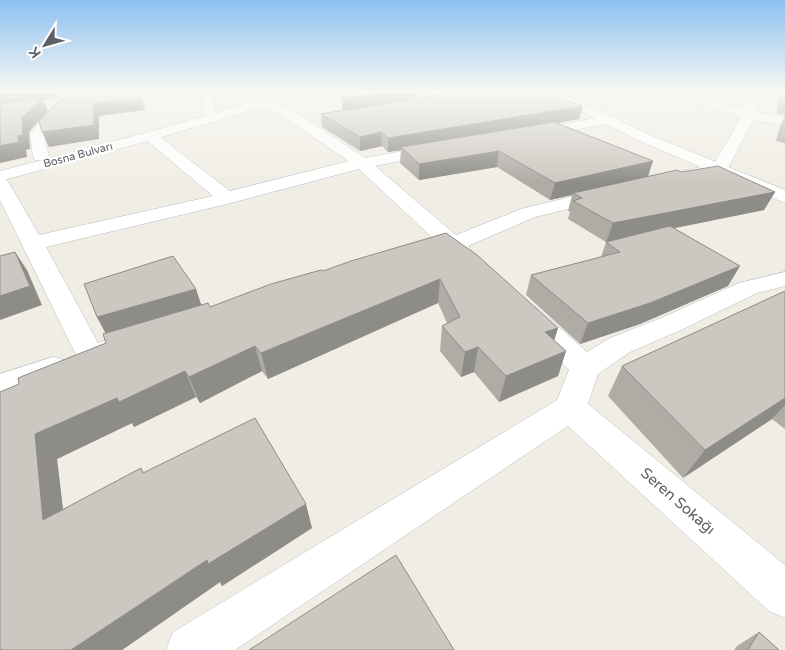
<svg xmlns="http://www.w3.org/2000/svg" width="785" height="650" font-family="'Varela Round',sans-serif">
  <rect width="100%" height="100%" fill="#f0eee4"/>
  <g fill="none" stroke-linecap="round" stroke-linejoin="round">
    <defs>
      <g id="minor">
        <path d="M63,92H75L69,106L44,134L49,157L47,160H35L33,157L30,133L59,102Z"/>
        <path d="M200,92H212L215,112L214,115L209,116L203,112Z"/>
        <path d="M670,92H689L744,109L747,92H759L756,112L785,117V125L753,120L726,172L688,180L682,179L679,175L682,171L714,164L741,117L672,94Z"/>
        <path d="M269,98L310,121L365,158L436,145L441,147L444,150L441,153L375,166L456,235L521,209L607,188L614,190L616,194L614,198L535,217L468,246L475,254L472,259C461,261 457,259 449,252L422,260L414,258L411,253L414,248L437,242L359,169L227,204L46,247L98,343L118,337L128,340L133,347L128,354C112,359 96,368 80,363L0,200V178L6,179L9,183L39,235L213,196L145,139L143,136L145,133H155L230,191L349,161L265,105L263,102Z"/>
        <path d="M608,116L613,117L615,120L613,123L530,138L525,137L523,134L525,131L530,130Z"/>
        <path d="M785,272V286L757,293L681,330L630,352L598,374L588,404L785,565V618L769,611L568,426L235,650H166L173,632L557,400L569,370L518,319L514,313L518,307L527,305L536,307L587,352L610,338L661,318L739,283Z"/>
        <path d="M53,357L64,360L68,368L64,376L0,398V374Z"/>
      </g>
      <path id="tertiary" d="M544,92H560L650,135L785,190V203L640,141Z"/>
      <path id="secondary" d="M287,92H307L305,94L155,139L0,181V171L145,133Z"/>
    </defs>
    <use href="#minor" stroke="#b9bcc1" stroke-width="1"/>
    <use href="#tertiary" stroke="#b9bcc1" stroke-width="1"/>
    <use href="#secondary" stroke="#babdc3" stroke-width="1"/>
    <use href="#minor" fill="#fff" fill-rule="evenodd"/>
    <use href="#tertiary" fill="#fff" fill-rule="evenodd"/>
    <use href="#secondary" fill="#fff" fill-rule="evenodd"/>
  </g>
  <g fill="#afaca6">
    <path d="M340,92H416V98L579,119L557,123L653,161L648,177L682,172L775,192L764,210L674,228L728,286L640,324L580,344L526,295L531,275L601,257L606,242L568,219L570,212L568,211L572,195L550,200L497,167L419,180L400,163L401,150L388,152L382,146L360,151L322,127L321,114L343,110Z"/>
    <path d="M778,92H785V115L777,114Z"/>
    <path d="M785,116V143L776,141L780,126Z"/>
    <path d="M446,233L558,328L554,340L566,351L558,376L499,402L474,372L461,377L440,351L442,326L447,323L438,303L268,379L262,371L200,403L196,397L134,427L132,423L57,459L63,510L141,468L144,473L312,528L222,586L220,582L122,650H0L19,384L106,343V333L97,317L202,305L210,307Z"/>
    <path d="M785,291V429L772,419L683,478L608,396L622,366Z"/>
    <path d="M759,632L779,650H734L737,646Z"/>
  </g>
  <g fill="#8e8c87">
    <path d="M9,92H61L59,98L43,100L48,111L29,132L30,149L26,150L27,157L0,163V93Z"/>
    <path d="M139,92H141L145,110L99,116V139L49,147L42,132L94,103Z"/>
    <path d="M383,92H416V100L343,112L342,99Z"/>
    <path d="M583,106L579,119L403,150L401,147V150L388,152V138Z"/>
    <path d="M381,132L382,146L360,151V137Z"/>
    <path d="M499,151L497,167L419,180V164Z"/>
    <path d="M653,161L647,178L573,193L572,195L550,200L555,183Z"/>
    <path d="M775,192L764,210L606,242L613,223Z"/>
    <path d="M15,252L27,270L42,305L0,320V296Z"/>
    <path d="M740,266L728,286L640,324L580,344L588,323Z"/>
    <path d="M440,279L438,303L268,379L261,353Z"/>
    <path d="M196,289L203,310L108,338L97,317Z"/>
    <path d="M558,328L550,354L545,332Z"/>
    <path d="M255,346L262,371L200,403L189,377Z"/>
    <path d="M478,347L474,372L461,377L465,352Z"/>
    <path d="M566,351L558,376L499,402L506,376Z"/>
    <path d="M185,371L196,397L134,427L132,423L57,459L67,544L43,520L35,434L117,398Z"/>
    <path d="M785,398V405L772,419L683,478L705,450Z"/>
    <path d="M306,504L312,528L222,586L220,582L122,650H71L207,560Z"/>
  </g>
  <g fill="#cbc8c1" stroke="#8e8c87">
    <path d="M66,92H139L140,98L94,103V125L42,132L39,121L65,95Z"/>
    <path d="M341,92H383L342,99Z"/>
    <path d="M455,92H546L583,106L388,138L381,132L360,137L321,114Z"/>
    <path d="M784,92H785V101H783Z"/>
    <path d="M42,98L22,118L23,135L18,136L19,142L0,146V104Z"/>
    <path d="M554,122L653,161L555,183L499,151L419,164L401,147Z"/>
    <path d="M718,166L775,192L613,223L573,201L582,198L573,193L677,170L682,172Z"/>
    <path d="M670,226L740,266L650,303L588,323L531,275L620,252L606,242Z"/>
    <path d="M446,233L477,255L558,328L545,332L566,351L506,376L478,347L465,352L442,326L460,317L440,279L261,353L255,346L189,377L185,371L119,402L117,398L35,434L43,520L141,468L143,473L255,418L306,504L208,564L207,560L71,650H0V392L19,384L18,378L106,343L103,334L208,303L210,307L271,284L321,270L323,271L351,261Z"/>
    <path d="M15,252L30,286L0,296V256Z"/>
    <path d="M173,256L196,289L97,317L84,284Z"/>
    <path d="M785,291V398L705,450L622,366Z"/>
    <path d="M396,555L454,650H249Z"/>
    <path d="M759,632L779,650H748Z"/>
  </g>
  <linearGradient id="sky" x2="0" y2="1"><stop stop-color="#8dc1f1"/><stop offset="0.5" stop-color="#f8f7f3"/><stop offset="1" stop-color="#f8f7f3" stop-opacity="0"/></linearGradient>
  <rect width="785" height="183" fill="url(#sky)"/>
  <g text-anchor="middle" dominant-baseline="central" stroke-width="5" stroke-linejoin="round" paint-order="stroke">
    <g font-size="11" fill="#5c6066" stroke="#fff">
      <text transform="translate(78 155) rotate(-15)">Bosna Bulvarı</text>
    </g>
    <g font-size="15" fill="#5c6066" stroke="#fff">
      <text transform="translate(678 501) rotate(41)">Seren Sokağı</text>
    </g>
  </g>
  <g transform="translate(45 45) rotate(233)" stroke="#ffffff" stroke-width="4" paint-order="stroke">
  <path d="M0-4L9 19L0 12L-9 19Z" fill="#5c6066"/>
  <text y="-8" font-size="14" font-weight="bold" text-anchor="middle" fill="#5c6066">K</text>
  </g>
</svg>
